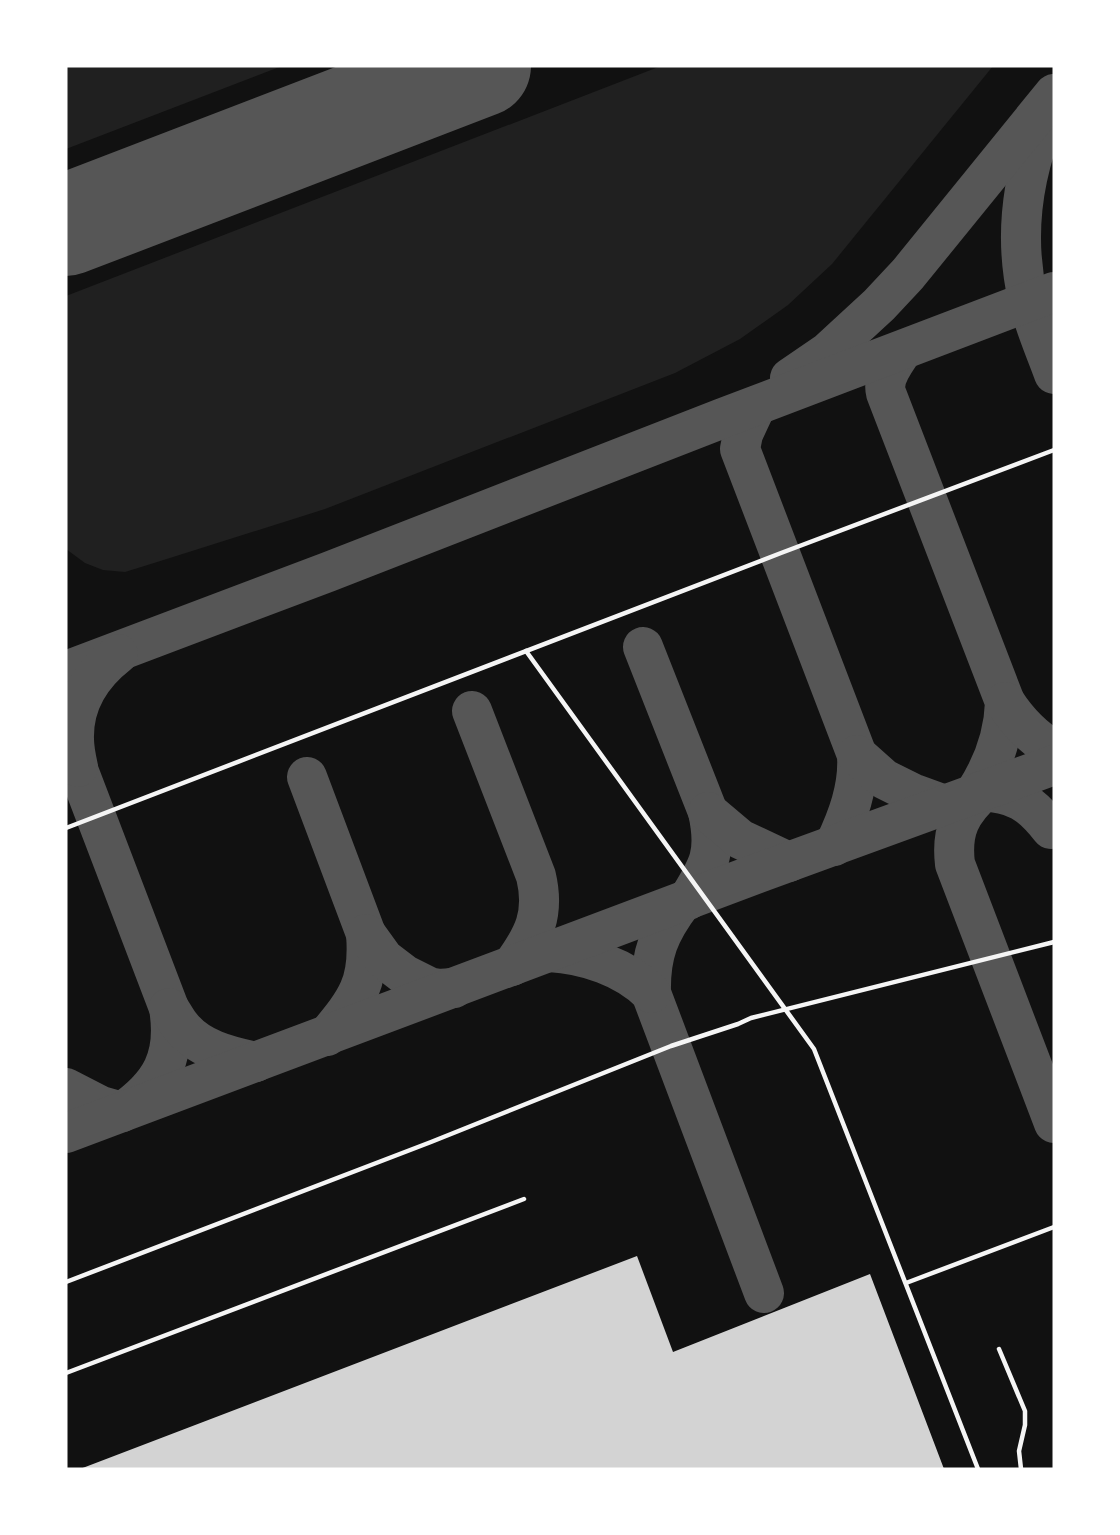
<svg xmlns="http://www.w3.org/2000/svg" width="1120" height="1535" font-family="'Sofia Sans Condensed',sans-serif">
  <rect width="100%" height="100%" fill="#111"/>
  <g fill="#202020">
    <path d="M66,66H282L66,149Z"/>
    <path d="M661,66H993L832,264L788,305L740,339L675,373L325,509L154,563L125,572L103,570L85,563L66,549V296Z"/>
  </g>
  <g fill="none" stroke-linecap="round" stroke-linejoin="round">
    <g stroke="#565656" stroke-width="40">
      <path d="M1046,118C1022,176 1014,238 1028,299C1034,325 1045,349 1054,374"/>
      <path d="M902,351C894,363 882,378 886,393L1005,702C1004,736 993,765 975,793"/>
      <path d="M790,378L828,352L879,305L908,274L1054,94"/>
      <path d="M756,406L743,434L740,449L857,755C859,787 848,817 834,846"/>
      <path d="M643,647L708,812C717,853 709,866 688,900"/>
      <path d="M66,671L328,572L723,418L1054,292"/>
      <path d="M1005,702C1018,722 1033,738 1054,750"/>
      <path d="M472,711L536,876C545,914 534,936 512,966"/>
      <path d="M66,738L169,1008C177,1057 161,1085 122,1112L101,1106L66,1088"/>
      <path d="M857,755L884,779L912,793L945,805"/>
      <path d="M78,767C76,758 74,748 74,739C73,703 91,675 118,654"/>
      <path d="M307,777L366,934C370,983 357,1000 327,1036"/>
      <path d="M985,790C960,812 951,831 955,864L1054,1123"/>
      <path d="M981,791C1015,793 1030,802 1051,829"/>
      <path d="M708,812L740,839L789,862"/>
      <path d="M682,902C659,932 650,955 651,993L764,1293"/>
      <path d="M366,934L384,959L405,975L429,987L438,989L454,988"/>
      <path d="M549,952C585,954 625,967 651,993"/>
      <path d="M169,1008C173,1014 176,1020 180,1025C198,1049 228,1056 256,1062"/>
      <path d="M66,1133L761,872L1054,765"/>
    </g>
    <path stroke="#565656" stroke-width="102" d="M66,225L480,66"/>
  </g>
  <path fill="#d3d3d3" d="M637,1256L673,1352L870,1274L944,1469H80Z"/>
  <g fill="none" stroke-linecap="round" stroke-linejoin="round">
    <g stroke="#f5f5f5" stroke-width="4.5">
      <path d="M526,651L814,1049L978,1469"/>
      <path d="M66,828L781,553L1054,450"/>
      <path d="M66,1282L431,1142L671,1046L738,1024L751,1018L1054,942"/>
      <path d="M906,1283L1054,1227"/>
      <path d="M999,1349L1025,1411V1425L1019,1451L1021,1469"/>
      <path d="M66,1373L524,1199"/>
    </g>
  </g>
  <rect width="1120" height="1535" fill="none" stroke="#ffffff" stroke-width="135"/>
</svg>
